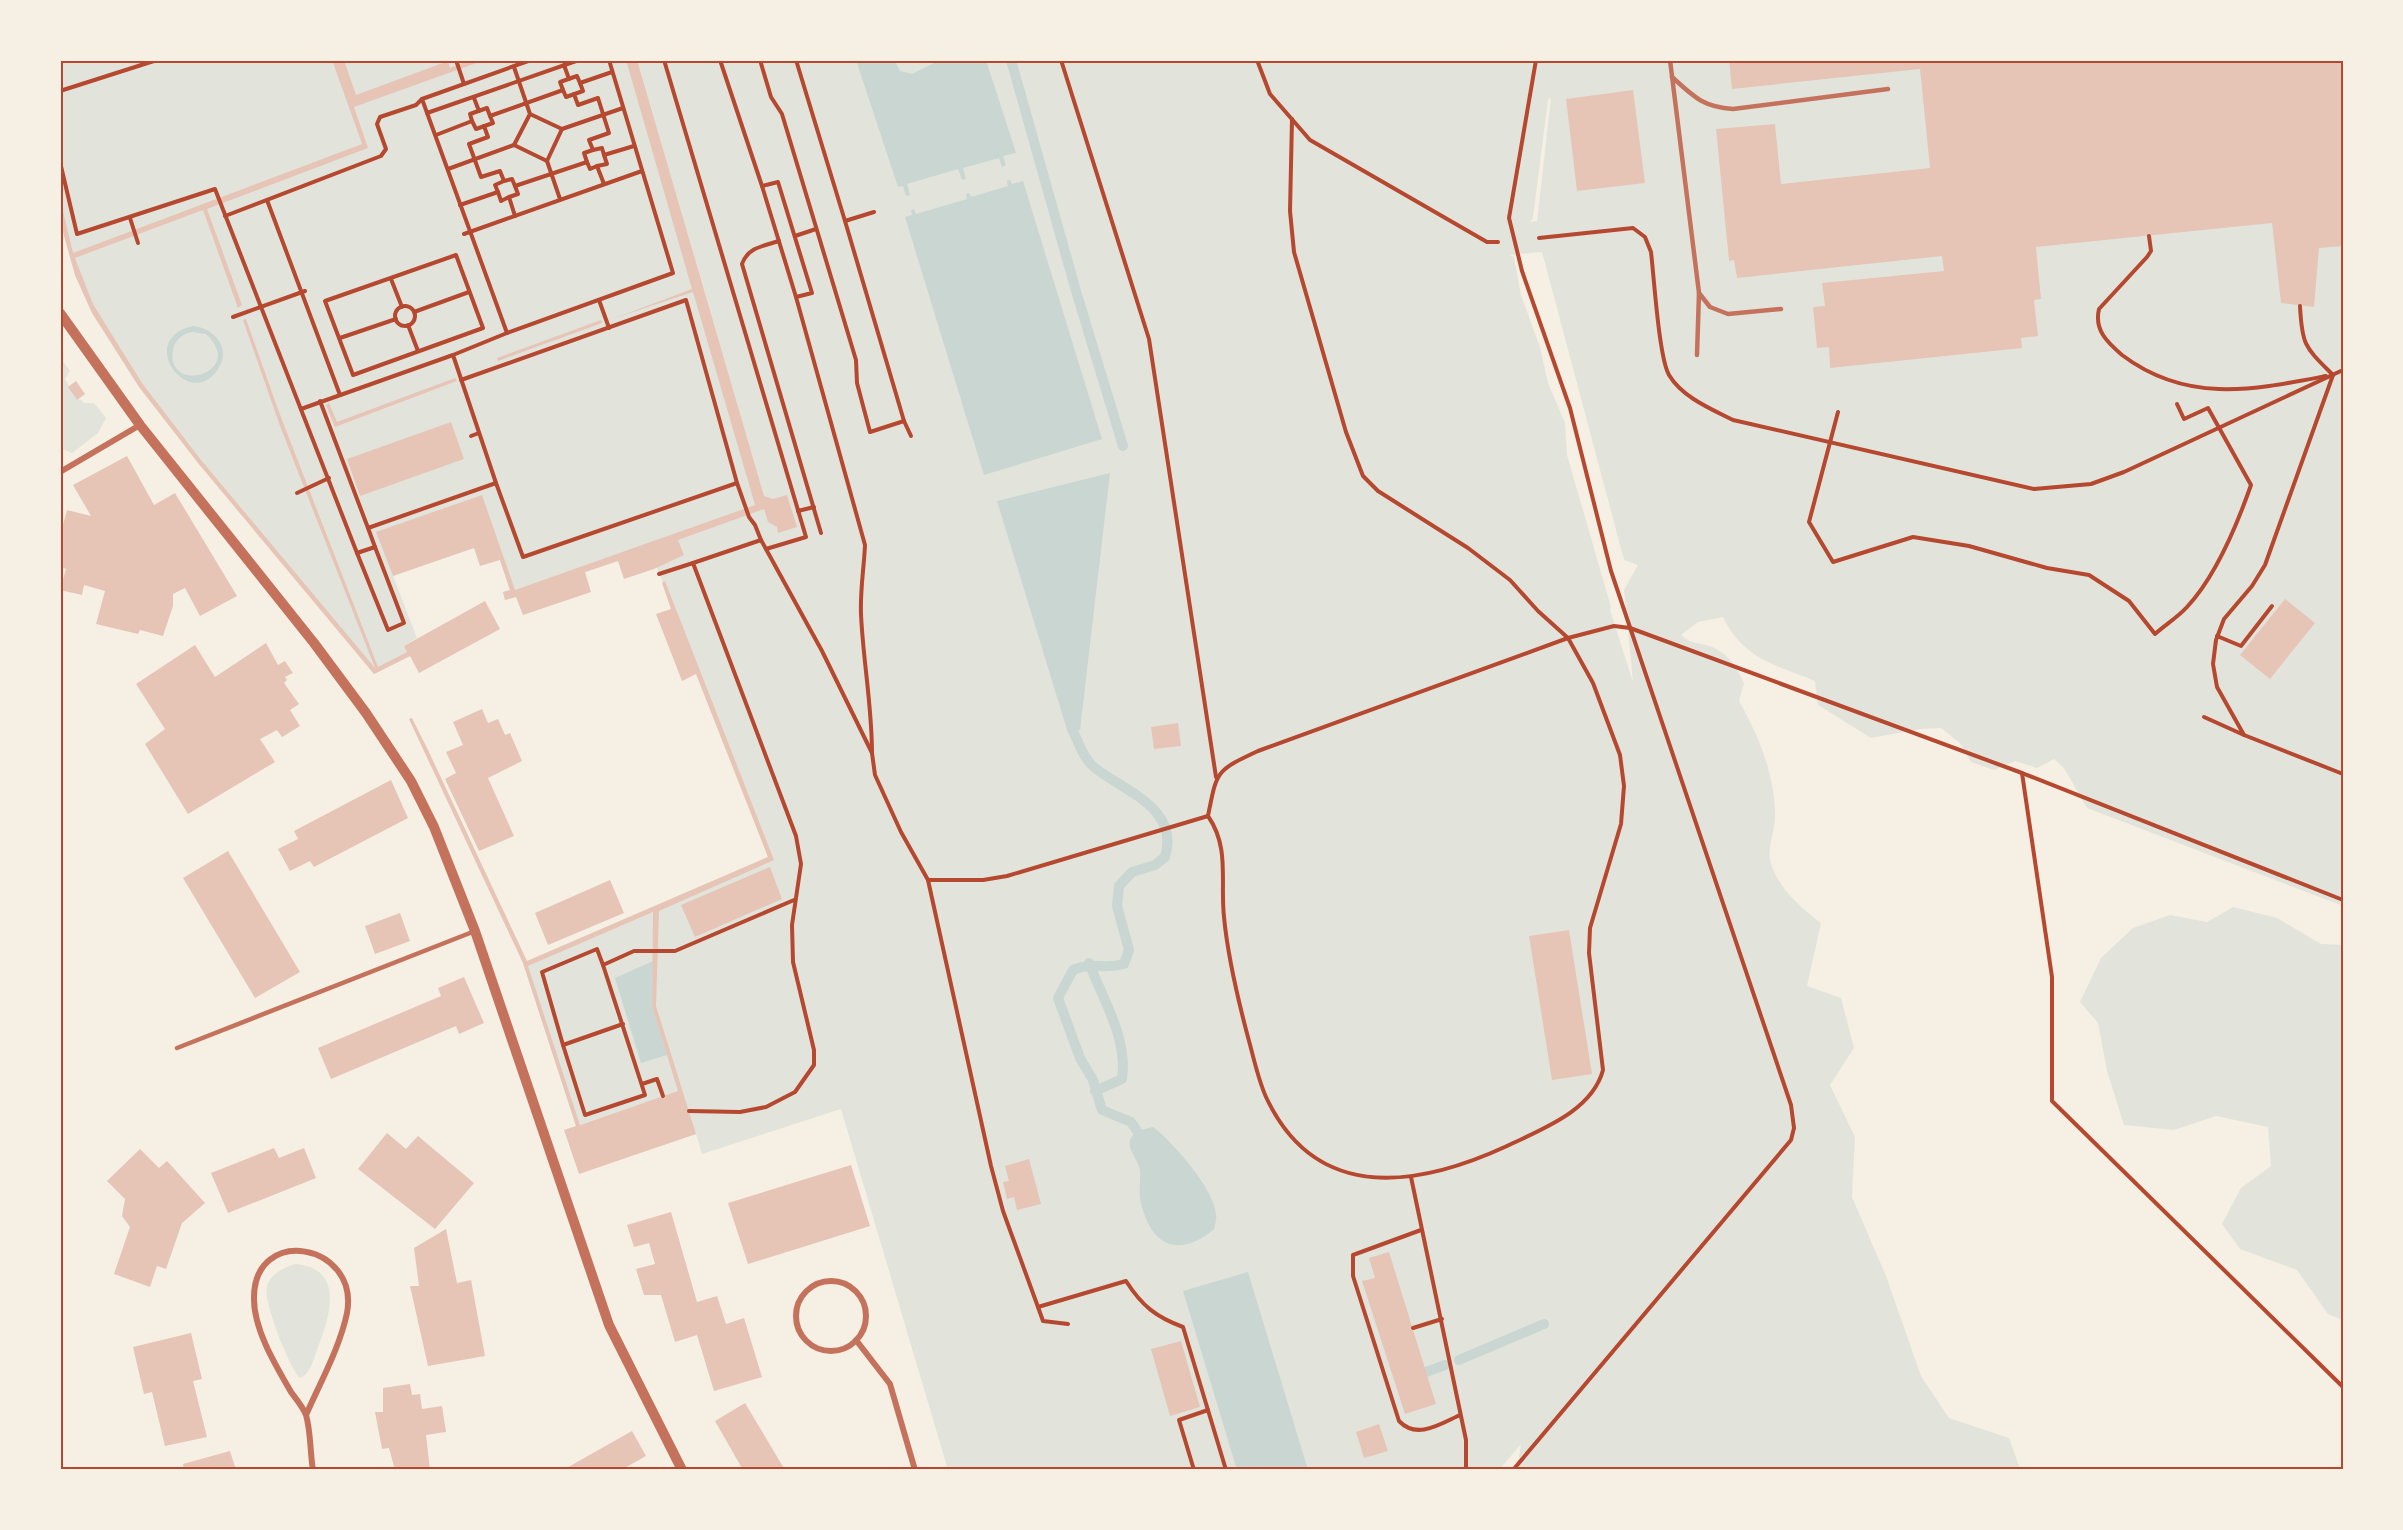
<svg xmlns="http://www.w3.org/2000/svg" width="2403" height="1530" font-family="'Alegreya Sans',sans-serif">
  <rect width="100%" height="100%" fill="#f6efe4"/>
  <g fill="#e2e4dc" fill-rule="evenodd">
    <path d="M60,60H2343V906L2087,808L2064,768L2054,759L2037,768L2015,761L1994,770L1971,762L1960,743L1941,728L1921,729L1871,738L1818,705L1815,681C1775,664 1744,660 1723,617L1698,622L1681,635C1692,645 1700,642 1712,647C1730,655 1736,667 1744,683L1739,701C1758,734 1775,775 1775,814C1776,829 1766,850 1771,864C1780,890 1800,907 1821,923L1807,986L1841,998L1854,1048L1830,1085L1855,1137L1852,1197L1886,1276L1921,1376L1949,1418L2009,1438L2020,1469L1517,1470L1521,1444L1500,1469L1504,1470H948L841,1109L702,1154L696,1134L667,1143L653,1100L576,1126L523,963L768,857L657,568L618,561L505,600L503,592L510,590L486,519L385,555L417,638L404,646L410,656L374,674L146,396L92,313L75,275L60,221ZM1551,98L1537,221L1530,222L1533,218L1548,100ZM1542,252L1624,560L1638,565L1624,590L1633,682L1610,610L1611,607L1567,455L1565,423L1548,383L1540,347L1521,295L1514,257L1510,255Z"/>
    <path d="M60,357L70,371L65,379L77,400L80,399L84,403H94L106,418L98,433L72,453L60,448Z"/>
    <path d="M2233,907L2277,918L2321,944L2343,945V1320L2328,1314L2297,1270L2240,1249L2222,1224L2241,1188L2271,1166L2268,1127L2216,1116L2174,1130L2124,1125L2107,1071L2098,1023L2080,1002L2101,958L2133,928L2170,915L2207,922Z"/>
    <path d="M296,1264C345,1269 330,1316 318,1347C314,1357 311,1374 300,1378C290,1369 262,1299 267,1286C271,1273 285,1267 296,1264Z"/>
  </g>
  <g fill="#c9d6d2" fill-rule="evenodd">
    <path d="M856,60H894L900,71L912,74L940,60H986L1016,153L1003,156L1006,165L1002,167L999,158L963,168L966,179L962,180L958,169L907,184L910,195L906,196L903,186L898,187Z"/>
    <path d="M1010,180L1012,184L1023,181L1102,439L984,475L905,217L912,215L911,210L914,209L916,214L967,199L966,194L969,193L971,197L1008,186L1007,181Z"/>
    <path d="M193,326C214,328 232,348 218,369C190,413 134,339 193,326ZM192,332L206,334C248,373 165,396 173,350C175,339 183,334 192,332Z"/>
    <path d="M1110,473L1080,730L1068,733L997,501Z"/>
    <path d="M653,961L652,1006L667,1055L641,1063L615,978Z"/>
    <path d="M1153,1127C1172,1141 1216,1191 1216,1215C1217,1219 1215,1225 1214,1229C1179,1259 1151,1246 1141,1203C1138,1193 1141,1181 1140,1170C1139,1161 1127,1149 1130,1140C1134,1130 1145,1129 1153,1127Z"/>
    <path d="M1248,1272L1308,1470H1237L1183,1291Z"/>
  </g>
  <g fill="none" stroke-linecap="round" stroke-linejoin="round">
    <g stroke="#c9d6d2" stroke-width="10">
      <path d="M1011,60L1076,291L1123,446"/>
      <path d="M1073,731C1079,744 1084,759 1095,768C1124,791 1180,808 1165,857L1155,865L1132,872L1119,886L1117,906L1129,950L1124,964C1101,970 1095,961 1073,970L1058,998L1080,1058L1093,1080L1102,1110L1131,1122L1137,1131"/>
      <path d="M1089,963C1103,1000 1128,1038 1122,1079L1095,1091"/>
      <path d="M1459,1360L1544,1324"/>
      <path d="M1426,1372L1445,1365"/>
    </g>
  </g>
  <g fill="#e6c5b7" fill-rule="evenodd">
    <path d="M332,60H344L356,95L448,61L450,68L463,63L462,60H485L354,107L368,148L207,209L242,305L238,308L203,210L75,258L93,304L142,383L201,460L375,668L280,426L243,320L246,319L279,412L378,667L407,652L404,646L485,601L500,629L419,673L410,656L374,674L198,463L139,387L92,313L75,275L60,221L61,203L73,253L362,144Z"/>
    <path d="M626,60H637L764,496L773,499L787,495L797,527L778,533L777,527L768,522L764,509L678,540L684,555L654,569L624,579L618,561L585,572L591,592L523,615L516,597L505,600L503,592L510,590L500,560L480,566L474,548L393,576L376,532L482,495L515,590L755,505L693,292L612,319L692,289Z"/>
    <path d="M1729,60H2343V246L2319,248L2314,307L2281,303L2272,223L2036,247L2041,299L2034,300L2038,336L2021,338L2022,348L1830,368L1829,347L1817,348L1813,307L1825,306L1822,283L1944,271L1942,256L1737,278L1734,260L1729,261L1716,129L1775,124L1781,184L1930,168L1920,69L1732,89Z"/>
    <path d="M1633,90L1645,183L1577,191L1566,99Z"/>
    <path d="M601,320L602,323L498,361L497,358Z"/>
    <path d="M455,378L457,381L335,427L326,405L329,403L337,422Z"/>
    <path d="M76,381L85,394L77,400L68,387Z"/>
    <path d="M451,422L464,459L360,496L347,459Z"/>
    <path d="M127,456L154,505L175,493L237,596L200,616L185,588L173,594V606L163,636L140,630L138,634L96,624L105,591L84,585L82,595L60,590L66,569L60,567V536L67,510L91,516L73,485Z"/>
    <path d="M665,581L774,860L659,911L656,1006L696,1134L579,1174L564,1130L576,1126L523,963L409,719L412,718L428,750L527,961L768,857L696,674L682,681L656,614L671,609L662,583ZM653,912L652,1006L678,1091L580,1125L528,966Z"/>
    <path d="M2285,599L2315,623L2270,679L2240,655Z"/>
    <path d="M266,643L278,665L285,661L293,673L285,677L287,680L284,683L299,704L290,710L300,726L282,737L277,730L260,739L275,762L188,814L145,744L165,729L136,684L195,645L215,677Z"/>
    <path d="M482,709L488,723L498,719L505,735L510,733L522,761L488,778L514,836L479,851L445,779L456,773L446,752L463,745L453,722Z"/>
    <path d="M1178,723L1181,746L1154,749L1151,727Z"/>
    <path d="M391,780L408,818L314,867L310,861L290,871L278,849L298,839L294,831Z"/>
    <path d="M228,851L300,972L255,998L183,878Z"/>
    <path d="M770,867L782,899L695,937L681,905Z"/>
    <path d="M610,880L624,913L548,945L535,913Z"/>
    <path d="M400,913L410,941L375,954L365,926Z"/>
    <path d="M1569,930L1592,1074L1552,1080L1529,936Z"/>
    <path d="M464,977L484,1023L459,1034L456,1026L331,1079L318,1048L441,996L438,988Z"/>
    <path d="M387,1133L406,1149L418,1136L474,1183L435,1229L358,1169Z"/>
    <path d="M274,1148L279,1158L304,1148L316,1178L228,1213L211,1173Z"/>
    <path d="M140,1149L159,1168L167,1161L205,1203L182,1223L166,1269L157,1266L150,1287L114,1274L130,1227L122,1216L125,1199L107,1181Z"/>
    <path d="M1029,1159L1041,1204L1017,1210L1014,1197L1007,1199L1003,1182L1009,1181L1005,1166Z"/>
    <path d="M851,1165L870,1226L748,1264L728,1203Z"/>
    <path d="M671,1212L697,1302L717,1296L726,1324L744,1318L762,1377L714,1391L697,1335L675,1342L661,1295H644L636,1269L655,1264L649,1243L634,1247L627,1225Z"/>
    <path d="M446,1229L457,1283L471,1280L485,1356L428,1366L410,1286H419L414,1248Z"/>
    <path d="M1389,1252L1436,1404L1405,1414L1362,1281L1375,1278L1369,1258Z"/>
    <path d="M191,1333L202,1379L193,1381L207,1437L165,1446L152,1392L144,1394L133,1347Z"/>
    <path d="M1181,1341L1200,1407L1170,1416L1151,1349Z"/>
    <path d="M410,1384L412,1395L420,1394L422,1409L442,1406L446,1432L426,1435L430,1470H395L389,1448L382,1449L375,1412H383V1388Z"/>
    <path d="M745,1403L785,1470H743L715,1421Z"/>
    <path d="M1379,1424L1388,1451L1364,1458L1356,1432Z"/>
    <path d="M632,1431L646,1456L621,1470H563Z"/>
    <path d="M230,1451L236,1470H184L183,1464Z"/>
  </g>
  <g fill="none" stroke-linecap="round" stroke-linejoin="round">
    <g stroke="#b5482f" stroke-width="4">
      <path d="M456,60L464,84"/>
      <path d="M531,60L422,99L507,333L673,273L609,60"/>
      <path d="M664,60L806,537L766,549"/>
      <path d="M720,60L762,186L778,182L812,293L796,297L865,545C864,568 860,590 861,614C863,660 872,706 872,753"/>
      <path d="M760,60L771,97L782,114L856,360L857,383L870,432L904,421L845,221L874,212"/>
      <path d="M796,60L845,221"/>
      <path d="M1061,60L1149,339L1216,777"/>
      <path d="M1257,60L1270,94L1310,140L1487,242H1498"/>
      <path d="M564,65L569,79"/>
      <path d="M514,67L530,114L562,129L547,161L514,145L530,114"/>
      <path d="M563,90L560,82L577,76L580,83"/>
      <path d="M60,91L157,60"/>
      <path d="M574,94L578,105L598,98L609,133L589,140L593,150L602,148L604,155L634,146"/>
      <path d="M474,98L479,111"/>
      <path d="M427,113L579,60"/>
      <path d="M1292,119L1290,211L1294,252L1346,432L1363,476L1378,491L1468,548L1510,580L1538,611L1568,638L1593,683L1620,755L1624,786L1621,824L1590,928L1589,953L1603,1070C1592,1111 1542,1129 1507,1146C1418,1187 1316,1204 1266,1097C1258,1079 1254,1059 1249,1041C1238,1000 1228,959 1224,917C1220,880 1230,848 1208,816C1217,771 1215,771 1258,751L1568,638L1614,626L1630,628L2022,773L2343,900"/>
      <path d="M472,121L470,114L487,108L490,116"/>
      <path d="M484,126L488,137L469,144L481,177L500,171L504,181L512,179L515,186L587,162L590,169L597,166L604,184"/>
      <path d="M562,129L623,108"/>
      <path d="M436,135L472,121L476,129L493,123L490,116L563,90L566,97L583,91L580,83L612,72"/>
      <path d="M547,161L560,199"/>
      <path d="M60,162L77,234L215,189L357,553L375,547L368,528L496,483L523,557L737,483L749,517L755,525L761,540L822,651L872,753L875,775L901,832L928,880L991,1166L1003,1211L1038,1307L1126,1281C1142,1306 1156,1317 1183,1327L1226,1470"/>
      <path d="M587,162L584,153L593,150"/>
      <path d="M597,166L607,164L604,155"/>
      <path d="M448,169L514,145"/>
      <path d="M762,186L796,297"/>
      <path d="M498,192L495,185L504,181"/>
      <path d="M509,197L518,194L515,186"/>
      <path d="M267,200L340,395"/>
      <path d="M460,205L498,192L501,201L509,197L515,216"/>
      <path d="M225,216L381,156L386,149L377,124L380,117L416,105L422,99"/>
      <path d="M130,218L138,243"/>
      <path d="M464,234L642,171"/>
      <path d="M795,236L816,229"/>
      <path d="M2149,236L2151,251L2147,257L2099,309C2094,330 2107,342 2122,355C2187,404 2253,390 2326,376"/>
      <path d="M1539,238L1633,228L1645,237L1651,252C1654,277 1659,358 1669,375C1682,397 1711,409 1733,420L2034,489L2091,484L2124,472L2343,370"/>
      <path d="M779,241C764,246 748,247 742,264L821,533"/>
      <path d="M456,255L483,328L353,375L325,301Z"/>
      <path d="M391,279L402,307"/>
      <path d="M599,300L609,328"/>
      <path d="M2300,306C2302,346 2305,347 2333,375"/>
      <circle cx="405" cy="316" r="10"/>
      <path d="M414,312L469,292"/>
      <path d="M233,317L305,291"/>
      <path d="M408,325L418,351"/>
      <path d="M340,338L396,319"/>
      <path d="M2333,375L2265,565L2252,586L2224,619L2216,640L2213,664L2217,687L2244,735L2343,774"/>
      <path d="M461,380L686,300L737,483"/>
      <path d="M320,401L368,528"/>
      <path d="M301,409L453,355"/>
      <path d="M1838,412L1809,522L1833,562L1913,537L1969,546L2047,568L2089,575L2129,601L2155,634C2165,625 2178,617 2187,607C2216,576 2237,525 2251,485L2208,408L2184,419L2177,404"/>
      <path d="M904,421L911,436"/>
      <path d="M471,436L479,433"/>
      <path d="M496,483L453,355L507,333"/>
      <path d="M297,493L329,478"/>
      <path d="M798,511L814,507"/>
      <path d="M357,553L388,630L404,623L375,547"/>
      <path d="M659,574L693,563"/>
      <path d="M2217,636L2241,646L2272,606"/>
      <path d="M2204,717L2244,735"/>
      <path d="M2022,773L2052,977V1101L2343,1387"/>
      <path d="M928,880H983L1007,876L1208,816"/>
      <path d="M623,1024L563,1045L585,1115L645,1095L603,965L634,951H675L794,900"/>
      <path d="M563,1045L542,972L597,949L603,965"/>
      <path d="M642,1084L657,1079L663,1096"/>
      <path d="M689,1111L740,1112L766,1107L795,1092L814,1065V1050L793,962L792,925L801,864L796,836L693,563L761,540"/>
      <path d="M1411,1177L1466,1440V1470"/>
      <path d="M1421,1230L1353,1255V1276L1399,1421C1417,1440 1440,1424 1460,1415"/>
      <path d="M1038,1307L1043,1321L1068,1324"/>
      <path d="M1413,1328L1442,1319"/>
      <path d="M1194,1470L1179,1420L1208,1410"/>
      <path d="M1513,1470L1791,1140L1794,1128L1791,1105L1611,571L1570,408L1522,271L1509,218L1536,60"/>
    </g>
    <g stroke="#c5725c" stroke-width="4.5">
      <path d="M1670,60L1699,293L1710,307L1728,314L1781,309"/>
      <path d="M1672,77C1694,97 1703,107 1733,109L1888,89"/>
      <path d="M1697,355L1699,293"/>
      <path d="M177,1048L475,931"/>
    </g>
    <g stroke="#c5725c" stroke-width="6">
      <path d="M60,472L140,425"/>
      <circle cx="831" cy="1316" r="35"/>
      <path d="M856,1340L890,1384L915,1470"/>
      <path d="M306,1415C320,1383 340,1347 347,1313C360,1243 253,1224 254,1299C254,1330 276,1366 291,1392C296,1399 303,1407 306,1415C311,1432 310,1453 313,1470"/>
    </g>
    <path stroke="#c5725c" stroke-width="10" d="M60,313L140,425L314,643L366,713L411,781L434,827L475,931L609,1325L682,1470"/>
  </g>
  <rect width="2403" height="1530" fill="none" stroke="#f6efe4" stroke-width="123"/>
  <rect x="62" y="62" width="2280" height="1406" fill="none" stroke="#b5482f" stroke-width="2"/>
</svg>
